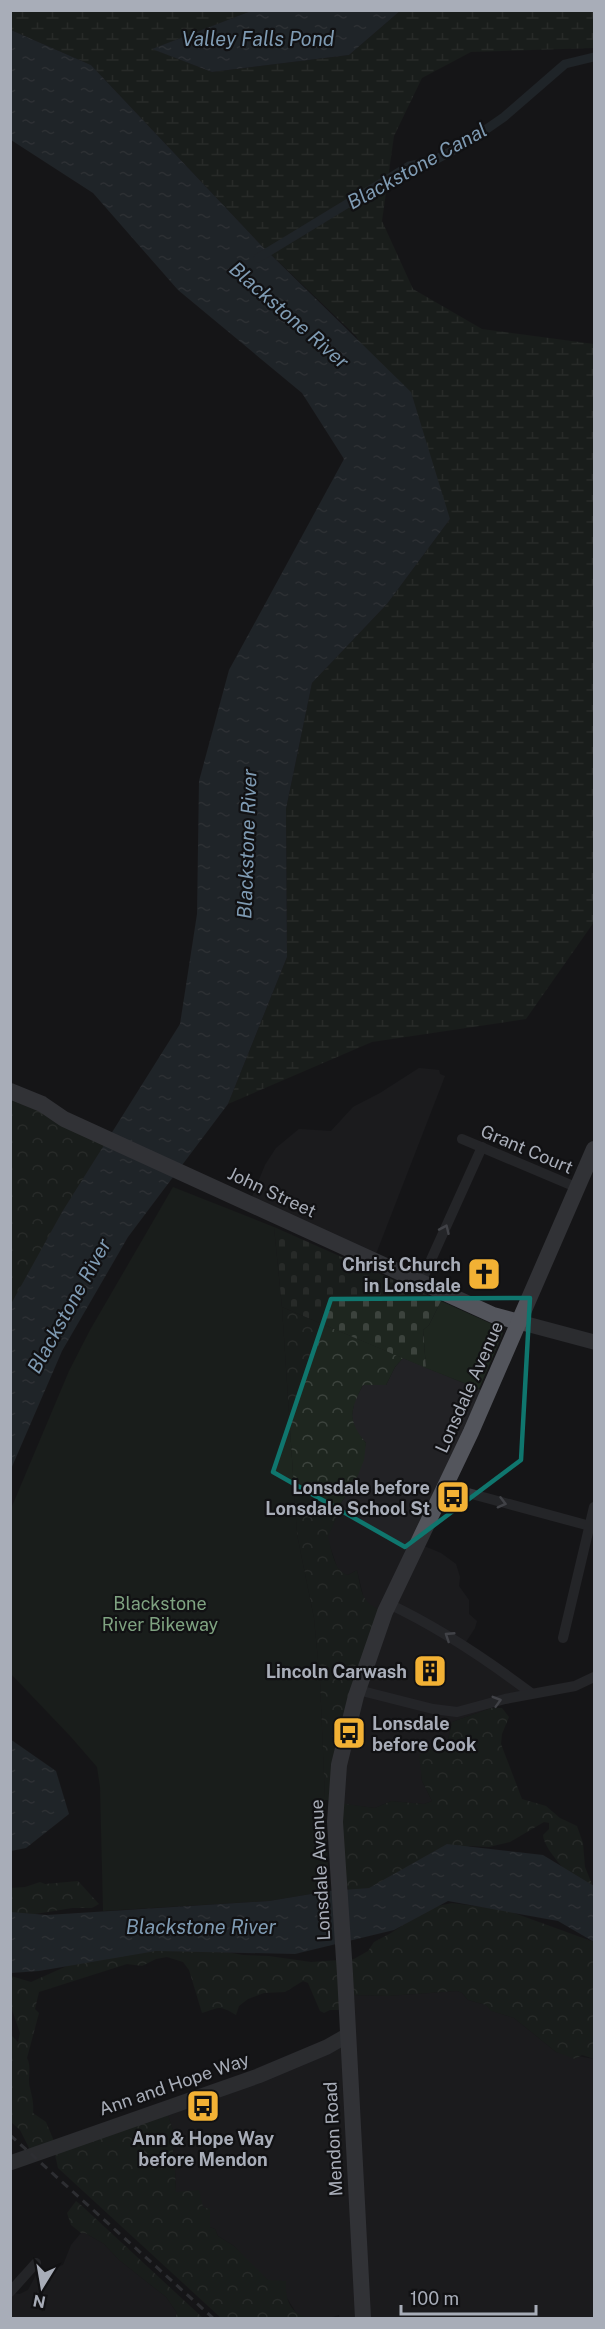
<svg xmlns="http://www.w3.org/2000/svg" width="605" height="2329" font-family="'Public Sans',sans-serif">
  <defs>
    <pattern id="forest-crowns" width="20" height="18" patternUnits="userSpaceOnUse" patternTransform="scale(1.5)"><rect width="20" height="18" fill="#1e261f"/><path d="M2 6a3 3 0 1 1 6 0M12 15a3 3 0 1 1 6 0" fill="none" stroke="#3c433d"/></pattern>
    <pattern id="wetland-marsh" width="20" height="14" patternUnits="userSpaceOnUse" patternTransform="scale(1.5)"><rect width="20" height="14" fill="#1e261f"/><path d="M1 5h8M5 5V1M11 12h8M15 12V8" fill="none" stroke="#3c433d"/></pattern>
    <pattern id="cemetery-stones" width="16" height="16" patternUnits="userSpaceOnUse" patternTransform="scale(1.5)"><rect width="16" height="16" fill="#1e261f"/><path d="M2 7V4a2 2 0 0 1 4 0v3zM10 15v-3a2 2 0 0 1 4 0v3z" fill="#3c433d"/></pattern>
    <pattern id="water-ripples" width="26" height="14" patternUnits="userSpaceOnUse" patternTransform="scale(1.5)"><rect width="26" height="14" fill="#2c353c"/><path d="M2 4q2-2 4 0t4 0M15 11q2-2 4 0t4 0" fill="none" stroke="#485056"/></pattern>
  </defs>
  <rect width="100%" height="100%" fill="#161618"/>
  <g fill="#222225">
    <path d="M419,1068L439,1070L440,1074L445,1076L374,1259L252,1197L265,1165L276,1148L299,1129L331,1131L353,1107L380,1093Z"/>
    <path d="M403,1358L486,1392L419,1544L441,1553L456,1564L460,1577L459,1586L469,1600V1614L477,1621L475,1628L464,1645L526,1691L491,1708L452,1722L448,1740L420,1755L422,1781L432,1801L424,1804L391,1801L375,1808L335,1803L383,1611L371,1606L364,1600L357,1570L348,1575L341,1573L337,1567L327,1537L339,1512L341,1503L356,1480L366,1443L355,1430L352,1416L354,1402L363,1385H386L395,1367Z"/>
    <path d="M457,1991L462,1993L468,2000L486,2005L492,2011L514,2018L556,2052L594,2059V2318H340L339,2315L329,2318L302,2317L297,2314L285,2295L253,2267L234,2246L218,2236L215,2229L210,2227V2210L203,2207L200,2202L176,2192L175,2169L173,2165V2130L166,2109L344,2037L350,1995L388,1996Z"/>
    <path d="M81,2233H85L104,2244L119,2260L166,2297L177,2313L175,2318H11V2293L20,2294L28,2290L36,2275L63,2265L71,2245Z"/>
  </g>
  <g fill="#1e261f">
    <path d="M173,1187L274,1227L282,1307L297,1534L314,1618L320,1680L329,1891L269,1901L103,1911L100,1787L97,1767L71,1737L11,1674L10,1511L69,1371L90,1330Z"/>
    <path d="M441,1301L503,1329V1333L479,1389L426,1368L423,1330L429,1325Z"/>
  </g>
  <g fill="url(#forest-crowns)">
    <path d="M11,1092L110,1138L11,1305Z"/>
    <path d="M282,1307L403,1358L395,1367L386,1385H363C350,1410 347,1420 366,1443L364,1460L356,1480L341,1503L339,1512L328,1537C332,1551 334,1571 348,1575L357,1570C362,1592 360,1602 383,1611L335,1800H325L320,1680L314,1618L297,1534Z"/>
    <path d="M491,1708H502L509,1717L502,1734L501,1744L522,1799L546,1806L560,1818L577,1826L583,1843L585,1867L594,1889L589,1896C578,1883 544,1852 543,1835L549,1829V1823L544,1822L510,1842L489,1847L470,1846L369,1888L349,1891L335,1851L339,1803L375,1808L391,1801L424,1804L432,1801L422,1781L419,1755L448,1740L452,1722Z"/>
    <path d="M78,1881L99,1904L92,1908H72L11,1918V1888L25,1887L40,1882L45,1884Z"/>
    <path d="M452,1903L506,1910L594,1942V2059L582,2055L575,2059L556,2052L514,2018L491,2011L486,2005L468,2000L462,1993L457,1991L388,1996L350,1995L346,2010H330L324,2013L320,2011L308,1983L303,1981L285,1992L264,1993L248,1999L239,2006L236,2015C219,2005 221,2007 202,2013L189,1970L183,1962L167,1957L156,1959L142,1966L127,1964L39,1992L35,2009L39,2013L27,2058C32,2067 27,2078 30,2088C32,2097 34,2103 33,2113L46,2122L54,2141L166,2109L173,2130V2165L175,2169L176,2192L199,2190L203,2207L210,2209V2227L215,2229L218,2236L234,2246L268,2280L286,2281C285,2299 290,2315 311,2318H221L58,2168L53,2146L31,2152L20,2130L11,2122V2035L18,2042L20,2033L11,2007V1976L31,1982L96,1953L200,1947L243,1955L269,1956L311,1962L354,1959L368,1951L374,1942L391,1933L415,1917L438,1906Z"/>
    <path d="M76,2201L81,2205L203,2318H175L177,2313L166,2297L119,2260L104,2244L85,2233H81L71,2225L67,2213Z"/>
  </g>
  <path fill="url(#wetland-marsh)" d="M11,11H251L153,49L212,72L349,55L400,11H593L594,48L471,52L422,78L394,136L382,221L413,289L482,329L594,344V922L526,1019L372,1042L228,1104L287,957L286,809L312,683L387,604L450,519L356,336L260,244L91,65L11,30Z"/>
  <path fill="url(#cemetery-stones)" d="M274,1227L441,1301L429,1325L423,1330L426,1368L282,1307Z"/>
  <g fill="url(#water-ripples)">
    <path d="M251,11V10L400,11L349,55L212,72L152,49Z"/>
    <path d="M11,30L91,65L260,244L411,392L450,519L387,604L312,683L286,809L287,957L228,1104L128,1237L62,1351L11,1469V1304L62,1212L180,1024L197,914L199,781L229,670L344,459L302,393L178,290L93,193L11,140Z"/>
    <path d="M10,1739L56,1771L69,1814L26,1848L11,1851Z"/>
    <path d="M447,1844L543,1855L594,1886V1942L558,1921L448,1901L394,1930L295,1954L156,1951L39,1971L11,1973V1912L47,1915L269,1901L329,1891L369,1888Z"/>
  </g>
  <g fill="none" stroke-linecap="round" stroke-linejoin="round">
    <path stroke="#2c353c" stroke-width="9" d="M258,258L409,166L433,161L465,144L504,117L565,64L594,57"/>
    <g stroke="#37383d" stroke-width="10">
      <path d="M462,1139L578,1188"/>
      <path d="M421,1282L482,1147"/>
      <path d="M446,1487L590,1526"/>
      <path d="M389,1604C440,1628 486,1659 531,1693"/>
      <path d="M563,1638L594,1507"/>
      <path d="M358,1690L433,1709L457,1712L505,1699L575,1686L594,1677"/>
      <path d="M10,2292L36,2263"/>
    </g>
    <g stroke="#45474d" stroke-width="15">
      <path d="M519,1322L594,1342"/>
      <path d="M10,2163L258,2076L327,2047L348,2035"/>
    </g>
    <g stroke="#53555c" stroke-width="16">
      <path d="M10,1091L42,1104L64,1119L493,1315L519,1322"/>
      <path d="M363,2318L345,1974L335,1822L339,1765L356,1696L385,1612L471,1432L594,1149"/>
    </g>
    <path stroke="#4a4c52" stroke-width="3" stroke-dasharray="8 6" stroke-linecap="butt" d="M10,2135L213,2318"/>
  </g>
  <defs><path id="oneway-chevron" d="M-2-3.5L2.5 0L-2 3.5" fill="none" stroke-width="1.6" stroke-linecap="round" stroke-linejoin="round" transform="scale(1.5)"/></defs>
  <g stroke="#757881">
    <use href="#oneway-chevron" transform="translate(445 1229) rotate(-66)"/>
    <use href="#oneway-chevron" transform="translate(502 1503) rotate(15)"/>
    <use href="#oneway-chevron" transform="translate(449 1636) rotate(-147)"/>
    <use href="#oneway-chevron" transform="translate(497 1701) rotate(-16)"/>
  </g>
  <path d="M0 0H605V2329H0ZM530,1298L521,1460L405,1547L273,1472L331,1299Z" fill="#161618" fill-opacity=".55" fill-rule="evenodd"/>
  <path fill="none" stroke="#0f766e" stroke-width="4.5" stroke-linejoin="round" d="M530,1298L521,1460L405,1547L273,1472L331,1299Z"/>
  <defs>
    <symbol id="church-square" viewBox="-11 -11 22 22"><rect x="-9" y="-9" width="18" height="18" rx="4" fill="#f2b134" stroke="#111113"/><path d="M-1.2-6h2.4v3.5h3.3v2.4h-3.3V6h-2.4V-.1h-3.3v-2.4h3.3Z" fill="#111"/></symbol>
    <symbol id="bus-square" viewBox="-11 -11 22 22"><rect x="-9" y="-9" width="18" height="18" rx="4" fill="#f2b134" stroke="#111113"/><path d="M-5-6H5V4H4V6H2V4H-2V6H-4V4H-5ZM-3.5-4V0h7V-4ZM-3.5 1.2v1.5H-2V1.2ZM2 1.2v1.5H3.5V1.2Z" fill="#111"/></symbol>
    <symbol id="building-square" viewBox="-11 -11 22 22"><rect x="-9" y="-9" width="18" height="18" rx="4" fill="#f2b134" stroke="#111113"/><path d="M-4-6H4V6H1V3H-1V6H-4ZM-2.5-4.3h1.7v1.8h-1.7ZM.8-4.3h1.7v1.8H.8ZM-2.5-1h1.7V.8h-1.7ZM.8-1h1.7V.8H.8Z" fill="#111"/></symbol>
  </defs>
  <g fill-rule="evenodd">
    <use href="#church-square" x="465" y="1255" width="38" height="38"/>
    <use href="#bus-square" x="434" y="1478" width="38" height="38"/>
    <use href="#building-square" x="411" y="1652" width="38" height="38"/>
    <use href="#bus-square" x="330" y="1714" width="38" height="38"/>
    <use href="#bus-square" x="184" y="2087" width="38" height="38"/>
  </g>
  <g text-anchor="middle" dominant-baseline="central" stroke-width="4.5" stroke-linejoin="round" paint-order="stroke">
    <g font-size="18" fill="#a8adb8" stroke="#111113">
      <text transform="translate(527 1149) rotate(23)">Grant Court</text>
      <text transform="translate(272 1192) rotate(25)">John Street</text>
      <text transform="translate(469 1387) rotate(-66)">Lonsdale Avenue</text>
      <text transform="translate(320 1870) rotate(-93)">Lonsdale Avenue</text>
      <text transform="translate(174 2084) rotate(-19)">Ann and Hope Way</text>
      <text transform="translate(333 2139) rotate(-93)">Mendon Road</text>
    </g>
    <g font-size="18" font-weight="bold" fill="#a8adb8" stroke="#111113" text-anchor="end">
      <text x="461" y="1264">Christ Church<tspan x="461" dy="21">in Lonsdale</tspan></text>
      <text x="430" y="1487">Lonsdale before<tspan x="430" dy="21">Lonsdale School St</tspan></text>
      <text x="407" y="1671">Lincoln Carwash</text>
      <text x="372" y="1723" text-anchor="start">Lonsdale<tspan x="372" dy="21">before Cook</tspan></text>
      <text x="203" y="2138" text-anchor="middle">Ann &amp; Hope Way<tspan x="203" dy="21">before Mendon</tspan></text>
    </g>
    <g font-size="18" fill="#7fa381" stroke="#111113">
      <text x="160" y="1603">Blackstone<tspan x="160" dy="21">River Bikeway</tspan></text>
    </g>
    <g font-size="20" font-style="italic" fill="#7f9bb3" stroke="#111113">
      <text x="258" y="39">Valley Falls Pond</text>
      <text transform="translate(417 166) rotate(-29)">Blackstone Canal</text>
      <text transform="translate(289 315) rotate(41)">Blackstone River</text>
      <text transform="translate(247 844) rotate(-88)">Blackstone River</text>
      <text transform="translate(69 1306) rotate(-61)">Blackstone River</text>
      <text x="201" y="1927">Blackstone River</text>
    </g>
  </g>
  <rect width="605" height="2329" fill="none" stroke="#a8adb8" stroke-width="24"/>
  <g transform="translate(42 2287) rotate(191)" stroke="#111113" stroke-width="4.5" paint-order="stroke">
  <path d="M0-4.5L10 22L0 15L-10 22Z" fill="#a8adb8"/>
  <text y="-9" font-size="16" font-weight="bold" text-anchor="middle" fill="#a8adb8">N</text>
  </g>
  <path d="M401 2305v9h135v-9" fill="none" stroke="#a8adb8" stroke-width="3"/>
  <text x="410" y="2305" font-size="18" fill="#a8adb8" stroke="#111113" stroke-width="4.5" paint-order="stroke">100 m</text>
</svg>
